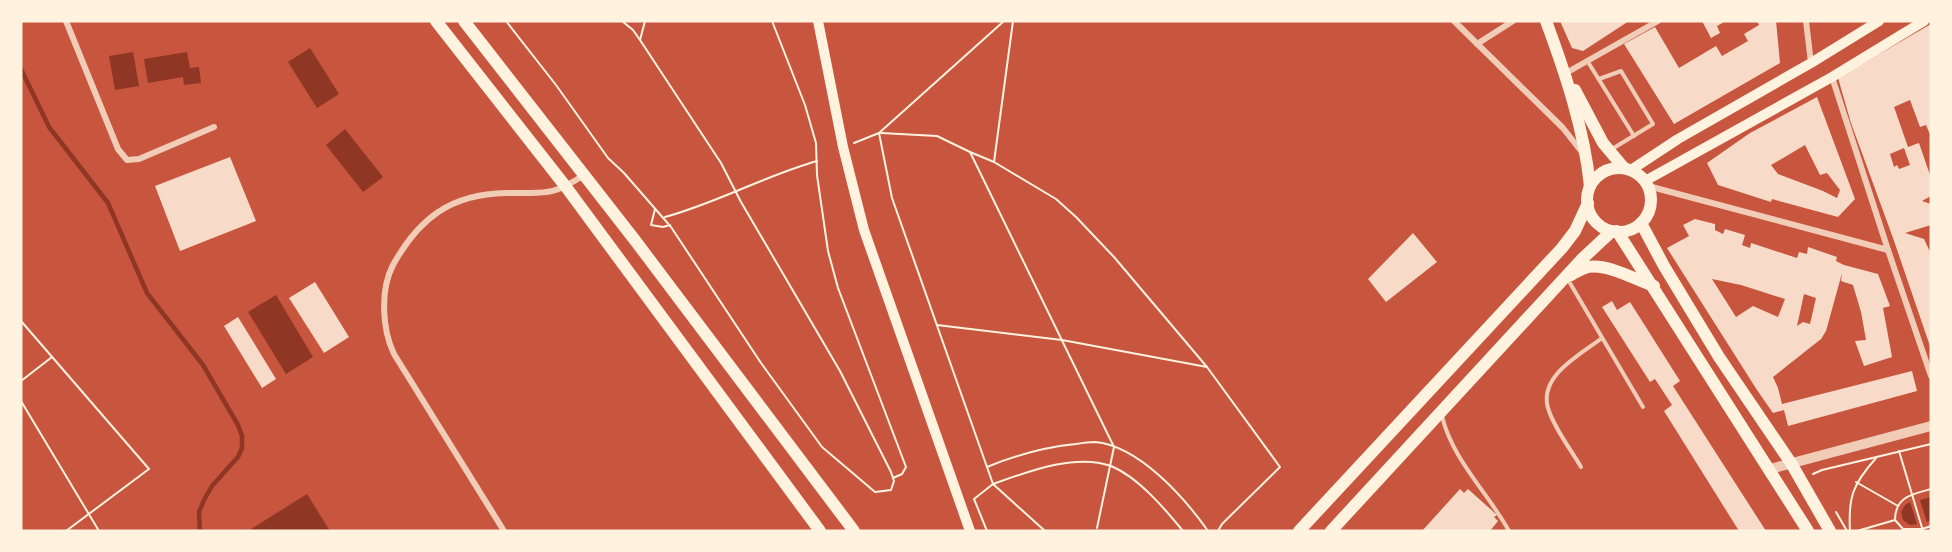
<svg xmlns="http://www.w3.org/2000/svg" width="1952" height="552" font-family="'Crimson Pro',serif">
  <rect width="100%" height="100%" fill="#c8553d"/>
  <g fill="#8f3625">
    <path d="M310,48L339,94L317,108L288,62Z"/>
    <path d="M133,52L139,86L115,90L109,56Z"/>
    <path d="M187,52L190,68L199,67L201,83L184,85L183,77L148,83L144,59Z"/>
    <path d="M345,129L383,177L363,192L326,145Z"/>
    <path d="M276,295L313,357L286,374L248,312Z"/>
    <path d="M307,494L330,531H252L251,529Z"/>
    <path d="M1931,497V520L1927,522L1920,500Z"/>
    <path d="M1910,502L1917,524L1910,525L1903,520L1901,512L1905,505Z"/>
  </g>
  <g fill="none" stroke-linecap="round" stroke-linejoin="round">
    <path stroke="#8f3625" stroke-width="4.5" d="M21,69L49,127L108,203L147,293L203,365L238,425L242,436V448L238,457L212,486L204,500L199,512L200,531"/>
  </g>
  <g fill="#f7dbc8" fill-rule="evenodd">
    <path d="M1560,21H1629L1583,51L1572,48Z"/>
    <path d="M1702,21H1726L1717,26L1720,33L1711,38Z"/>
    <path d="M1757,21H1776L1780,63L1674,124L1624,44L1655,27L1679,68L1716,46L1722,56L1748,41L1744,34L1759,25Z"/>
    <path d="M1931,24V137L1926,125L1920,127L1910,100L1894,107L1908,147L1919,143L1931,178V196L1922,201L1931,204V225L1905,233L1924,239L1931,254V349L1893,238L1851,123L1838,78ZM1904,148L1910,165L1899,169L1897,165L1894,167L1890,154Z"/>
    <path d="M1817,97L1855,199L1838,217L1772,199L1771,202L1718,185L1707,163L1750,133ZM1805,145L1820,175L1827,173L1840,190L1837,198L1823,191L1778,174L1771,165Z"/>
    <path d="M230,157L256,221L180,251L155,186Z"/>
    <path d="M1695,219L1715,224V230L1723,234L1725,229L1745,235L1742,245L1750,248L1751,243L1797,258L1799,252L1807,254L1808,247L1837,257L1836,261L1844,265L1878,274L1890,306L1883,308L1892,357L1864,366L1855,341L1866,340L1861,312L1853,285L1841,281L1842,273L1826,331L1821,339L1773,377L1778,388L1782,404L1912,371L1917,391L1788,426L1784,410L1773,413L1757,390L1667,248L1689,236L1683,225ZM1712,279L1741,285L1785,299L1778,317L1753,306L1736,317ZM1804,294L1816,298L1810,324L1803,322L1797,326Z"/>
    <path d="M1413,233L1437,262L1386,302L1368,279Z"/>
    <path d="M315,282L349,337L324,353L289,298Z"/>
    <path d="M1612,301L1617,310L1630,302L1680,381L1673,386L1766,531H1739L1664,411L1672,405L1655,379L1650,382L1602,307Z"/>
    <path d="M238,317L276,379L262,388L224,326Z"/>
    <path d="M1460,489L1464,493L1468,489L1497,515L1494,517L1498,521L1490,531H1422Z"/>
  </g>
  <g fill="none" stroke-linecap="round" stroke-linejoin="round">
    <g stroke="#fff3e0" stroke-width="2">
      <path d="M506,21L556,85L608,158L624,173L671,227L761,363L822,447L875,492L891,490L894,481L891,472L840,371L741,202L721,163L640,40L633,30L622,21"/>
      <path d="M772,21L805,105L816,143L817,175L828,251L838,288L906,467L902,474L893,478"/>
      <path d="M640,40L645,21"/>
      <path d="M879,133L1004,21"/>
      <path d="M881,133L937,136L970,152L1114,447L1097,528"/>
      <path d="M854,143L879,133L892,198L993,484C1027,472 1075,453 1111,466C1138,477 1165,509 1183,531"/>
      <path d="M970,152L994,162L1056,199L1076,217L1114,257L1207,367L1280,467L1222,524L1218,531"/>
      <path d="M994,162L1013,21"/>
      <path d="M655,209L651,225L663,227L670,225"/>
      <path d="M665,217C717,203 764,176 817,161"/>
      <path d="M21,321L149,469L66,531"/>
      <path d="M937,325L1062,340L1207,367"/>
      <path d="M21,381L52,357"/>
      <path d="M21,401L99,531"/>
      <path d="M1899,451L1923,531"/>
      <path d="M987,467C1016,455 1045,447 1076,444C1082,443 1089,442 1095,442C1139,446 1184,497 1208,531"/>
      <path d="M1813,474L1822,470L1931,444"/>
      <path d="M1856,482L1898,506"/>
      <path d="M1836,512L1847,531"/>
      <path d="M1895,520L1903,529H1922L1931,526"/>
      <path d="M987,531L974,499L993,484L1045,531"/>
      <path d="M1850,531C1848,497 1853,484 1876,458"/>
      <path d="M1857,531L1895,520C1895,497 1912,494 1931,489"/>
    </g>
    <g stroke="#f1ccb7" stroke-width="4">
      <path d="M1588,62L1634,136"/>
      <path d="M1599,79L1621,71L1653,124L1612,149"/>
      <path d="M1567,278L1643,407"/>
      <path d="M1442,416C1452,459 1488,493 1509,531"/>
      <path d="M1581,467C1571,450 1555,429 1549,411C1536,377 1580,355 1602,338"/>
    </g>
    <g stroke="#f1ccb7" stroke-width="6">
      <path d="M66,21L118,149L127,160L139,159L214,127"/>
      <path d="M1454,21L1563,128L1581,151"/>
      <path d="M1806,21L1811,63"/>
      <path d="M1477,44L1513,21"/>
      <path d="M1566,73L1658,21"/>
      <path d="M1832,77L1888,250L1931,376"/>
      <path d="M1648,186L1888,250"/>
      <path d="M504,531L394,354C382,329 380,290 393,265C419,218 451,194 506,193C545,192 549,198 584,175"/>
    </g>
    <path stroke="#f1ccb7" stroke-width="10" d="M1770,469L1931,426"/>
    <g stroke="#fff3e0" stroke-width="10">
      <path d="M818,21L843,147L864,230L970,531"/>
      <path d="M1631,170L1678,139L1811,63L1879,21"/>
      <path d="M1645,181L1832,77L1924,21"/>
    </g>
    <g stroke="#fff3e0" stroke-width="12">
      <path d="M436,21L566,187L820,531"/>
      <path d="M464,21L634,239L854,531"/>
      <path d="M1546,21C1566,75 1584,129 1590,186"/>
      <path d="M1575,90L1603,143L1624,168"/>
      <circle cx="1619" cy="200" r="32"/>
      <path d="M1641,223L1664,266L1719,357L1791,463L1830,531"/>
      <path d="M1617,231L1808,531"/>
      <path d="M1571,275C1576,272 1582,268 1588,267C1607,263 1636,280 1654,286"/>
      <path d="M1299,531L1562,248L1575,231L1588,203"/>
      <path d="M1331,531L1581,260L1612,231"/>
    </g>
  </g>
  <rect width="1952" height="552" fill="none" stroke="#fff3e0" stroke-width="45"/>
</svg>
